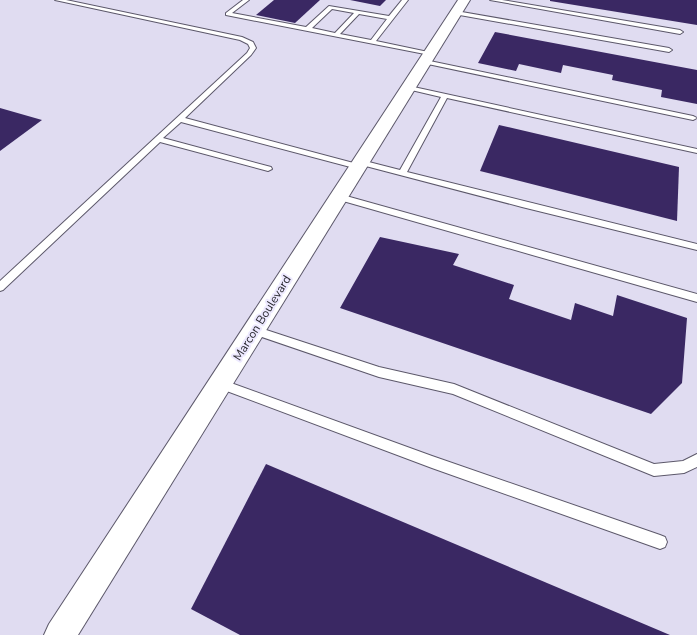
<svg xmlns="http://www.w3.org/2000/svg" width="697" height="635" font-family="'Nunito Sans',sans-serif">
  <rect width="100%" height="100%" fill="#e0dcf1"/>
  <g fill="#3a2863">
    <path d="M274,0H320L295,23L256,15Z"/>
    <path d="M350,0H386L380,6Z"/>
    <path d="M550,0H697V25L550,1Z"/>
    <path d="M495,32L697,70V104L661,97L662,90L612,80L613,75L563,65L561,73L519,64L516,71L478,63Z"/>
    <path d="M0,108L42,120L0,151Z"/>
    <path d="M499,125L679,167L677,221L480,171Z"/>
    <path d="M380,237L459,254L453,265L514,285L509,299L571,320L575,303L613,316L617,295L687,318L682,383L651,414L340,308Z"/>
    <path d="M266,464L670,635H240L191,609Z"/>
  </g>
  <g fill="none" stroke-linecap="round" stroke-linejoin="round">
    <defs>
      <g id="service">
        <path d="M55,0H66L242,37L253,42L256,48L251,55L185,118L361,165L362,167L358,169L181,122L163,138L271,167L272,169L268,171L160,142L3,290L0,291V281L247,53L250,48L248,44L240,40Z"/>
        <path d="M243,0H249L232,13L306,27L329,6L389,16L402,0H408L376,41L433,53L430,55L226,15V13ZM332,9L354,13L335,33L312,28ZM359,14L387,19L371,40L340,34Z"/>
        <path d="M490,0H502L680,30L683,32L680,34Z"/>
        <path d="M456,11L669,48L672,50L669,52L454,14L453,13Z"/>
        <path d="M425,60L693,116L697,118L693,120L423,63V61Z"/>
        <path d="M409,86L697,149V153L447,98L407,172L697,244V250L522,207L358,164L357,162L361,160L400,170L441,97L407,89L406,88Z"/>
        <path d="M339,194L697,294V302L336,199L335,197L336,195Z"/>
        <path d="M254,326L379,367L454,384L654,464L683,461L697,454V467L684,473L654,476L453,394L379,377L250,333L249,330L250,327Z"/>
        <path d="M220,379L432,456L660,535L665,537L667,542L665,547L660,549L432,468L216,387L215,384L216,381Z"/>
      </g>
      <path id="tertiary" d="M458,0H470L78,635H44L49,624Z"/>
    </defs>
    <use href="#service" stroke="#5c586a" stroke-width="2"/>
    <use href="#tertiary" stroke="#5c586a" stroke-width="2"/>
    <use href="#service" fill="#fff" fill-rule="evenodd"/>
    <use href="#tertiary" fill="#fff" fill-rule="evenodd"/>
  </g>
  <g text-anchor="middle" dominant-baseline="central" stroke-width="4" stroke-linejoin="round" paint-order="stroke">
    <g font-size="12" fill="#2b2a31" stroke="#ede9ff">
      <text transform="translate(262 318) rotate(-58)">Marcon Boulevard</text>
    </g>
  </g>
</svg>
